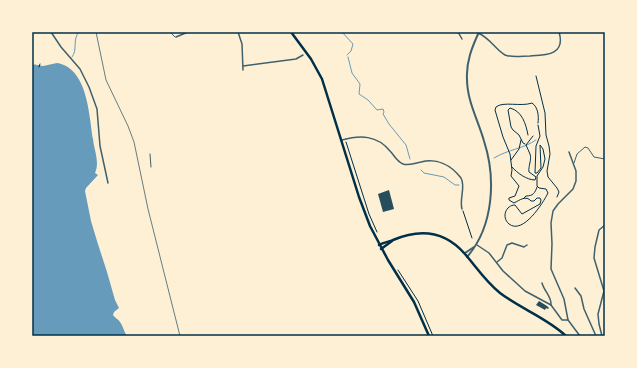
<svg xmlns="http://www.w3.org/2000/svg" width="637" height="368" font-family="'Titillium Web',sans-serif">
  <rect width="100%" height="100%" fill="#fdf0d5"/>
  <path fill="#669bbc" d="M57,63C88,68 89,116 93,139C94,150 100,162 95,173L98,175L86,188L85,191L91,221L97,241L107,272L115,300L119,308L114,312L113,315C115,318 118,319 120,322C123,326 124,332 127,336H32V64L43,66Z"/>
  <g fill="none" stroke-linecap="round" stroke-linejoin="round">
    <g stroke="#669bbc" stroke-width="1">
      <path d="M342,32L353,44L351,51L347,55"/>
      <path d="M72,57C78,50 72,39 79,32"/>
      <path d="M348,57L352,73L360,84L359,94L368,100L377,110L383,109L384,112L383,114L389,124L406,145L410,159"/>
      <path d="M494,158C509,149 523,149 536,140"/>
      <path d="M421,170L424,173L444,177L455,185H459"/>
    </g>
  </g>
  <g fill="#264d5e">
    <path d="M389,190L394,209L383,212L378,194Z"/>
    <path d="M539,301L547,306L549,308L548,309L546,308L545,310L536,305Z"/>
  </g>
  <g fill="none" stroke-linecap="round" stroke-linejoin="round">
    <g stroke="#003049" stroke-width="1">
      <path d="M39,67L40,64"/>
      <path d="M536,76L545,113L546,135L549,146L550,154L547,171L548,177L557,188L559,192L557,197"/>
      <path d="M538,125L540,136L536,146L535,173H537L541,168L540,145L543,149L545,159L543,167L537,176V186L539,188L546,189L548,193C543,203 523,235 509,224C501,217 506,205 515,205L522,214L540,204L541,200L540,198H537L534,201H531C526,195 520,200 514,203L509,200V198L515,196L519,186L511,176L512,170L510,154L503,137L495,110L496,107C503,101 521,107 532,103C538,107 539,116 538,123"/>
      <path d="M346,142L369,214L377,232"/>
      <path d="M525,144L523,143L519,135L513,130L511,127L508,110L510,108C522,111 526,124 528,135"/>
      <path d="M511,160L519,149L521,140"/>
      <path d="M512,167C517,173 527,180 535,180L536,177L529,172C528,166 532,160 530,154C529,151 527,148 526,145L533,136"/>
      <path d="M524,198L526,196C533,196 535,193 537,187"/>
      <path d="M463,211L472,238"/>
      <path d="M398,270L418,301L433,336"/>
    </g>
    <g stroke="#3f606c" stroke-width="1">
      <path d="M170,32L175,37"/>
      <path d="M150,154L151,167"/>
      <path d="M574,163L577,154L585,147L588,148L594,157L605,159"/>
    </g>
    <g stroke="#3f606c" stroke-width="1.5">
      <path d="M51,32L61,47L80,69L89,87L97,109L100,146L108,183"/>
      <path d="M238,32L242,44L243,70"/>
      <path d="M385,32H388"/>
      <path d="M458,32L462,39"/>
      <path d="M478,33C490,38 495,49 505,55C513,58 522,56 530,56C546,55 566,55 559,32"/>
      <path d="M176,37L188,32"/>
      <path d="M243,66L296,59L303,55"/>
      <path d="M342,140C360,135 377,135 390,151C394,155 397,162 403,164C408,166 415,163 421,162C437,158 451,165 461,178C466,187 459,199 462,209"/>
      <path d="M477,245L489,253L503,271L525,291L551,305L562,320H568L580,336"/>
      <path d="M497,262L502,258L507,245L512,243L524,247L527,245"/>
      <path d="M542,283C544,291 552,297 551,305"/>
      <path d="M575,288L581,296L584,309L596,336"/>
      <path d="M568,320L564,299L551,269L552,244L551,223L553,211L558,204L573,189L576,181V171L569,152"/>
      <path d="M602,336L599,324L598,314L604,291L594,258L595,247L599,230L605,225"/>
    </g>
    <g stroke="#3f606c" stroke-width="2">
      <path d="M465,253L474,247"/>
      <path d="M467,257C494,226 496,178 484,141C478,120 467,101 467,79C466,62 472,47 479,32"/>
    </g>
    <g stroke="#003049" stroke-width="2.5">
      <path d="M379,245C384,242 389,242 393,240C421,228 445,231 465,254C477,268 486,282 500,293C521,309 547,318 566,336"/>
      <path d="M381,249L392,241"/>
    </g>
    <path stroke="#003049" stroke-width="2.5" d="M291,32L311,59L322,79L359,197L370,226L388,260L414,302L429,336"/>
    <path stroke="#657d81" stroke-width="1" d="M96,32L106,80L128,126L134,142L148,209L180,336"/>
  </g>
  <rect width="637" height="368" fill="none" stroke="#fdf0d5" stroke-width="66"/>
  <rect x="33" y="33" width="571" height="302" fill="none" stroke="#003049" stroke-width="1.5"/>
</svg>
